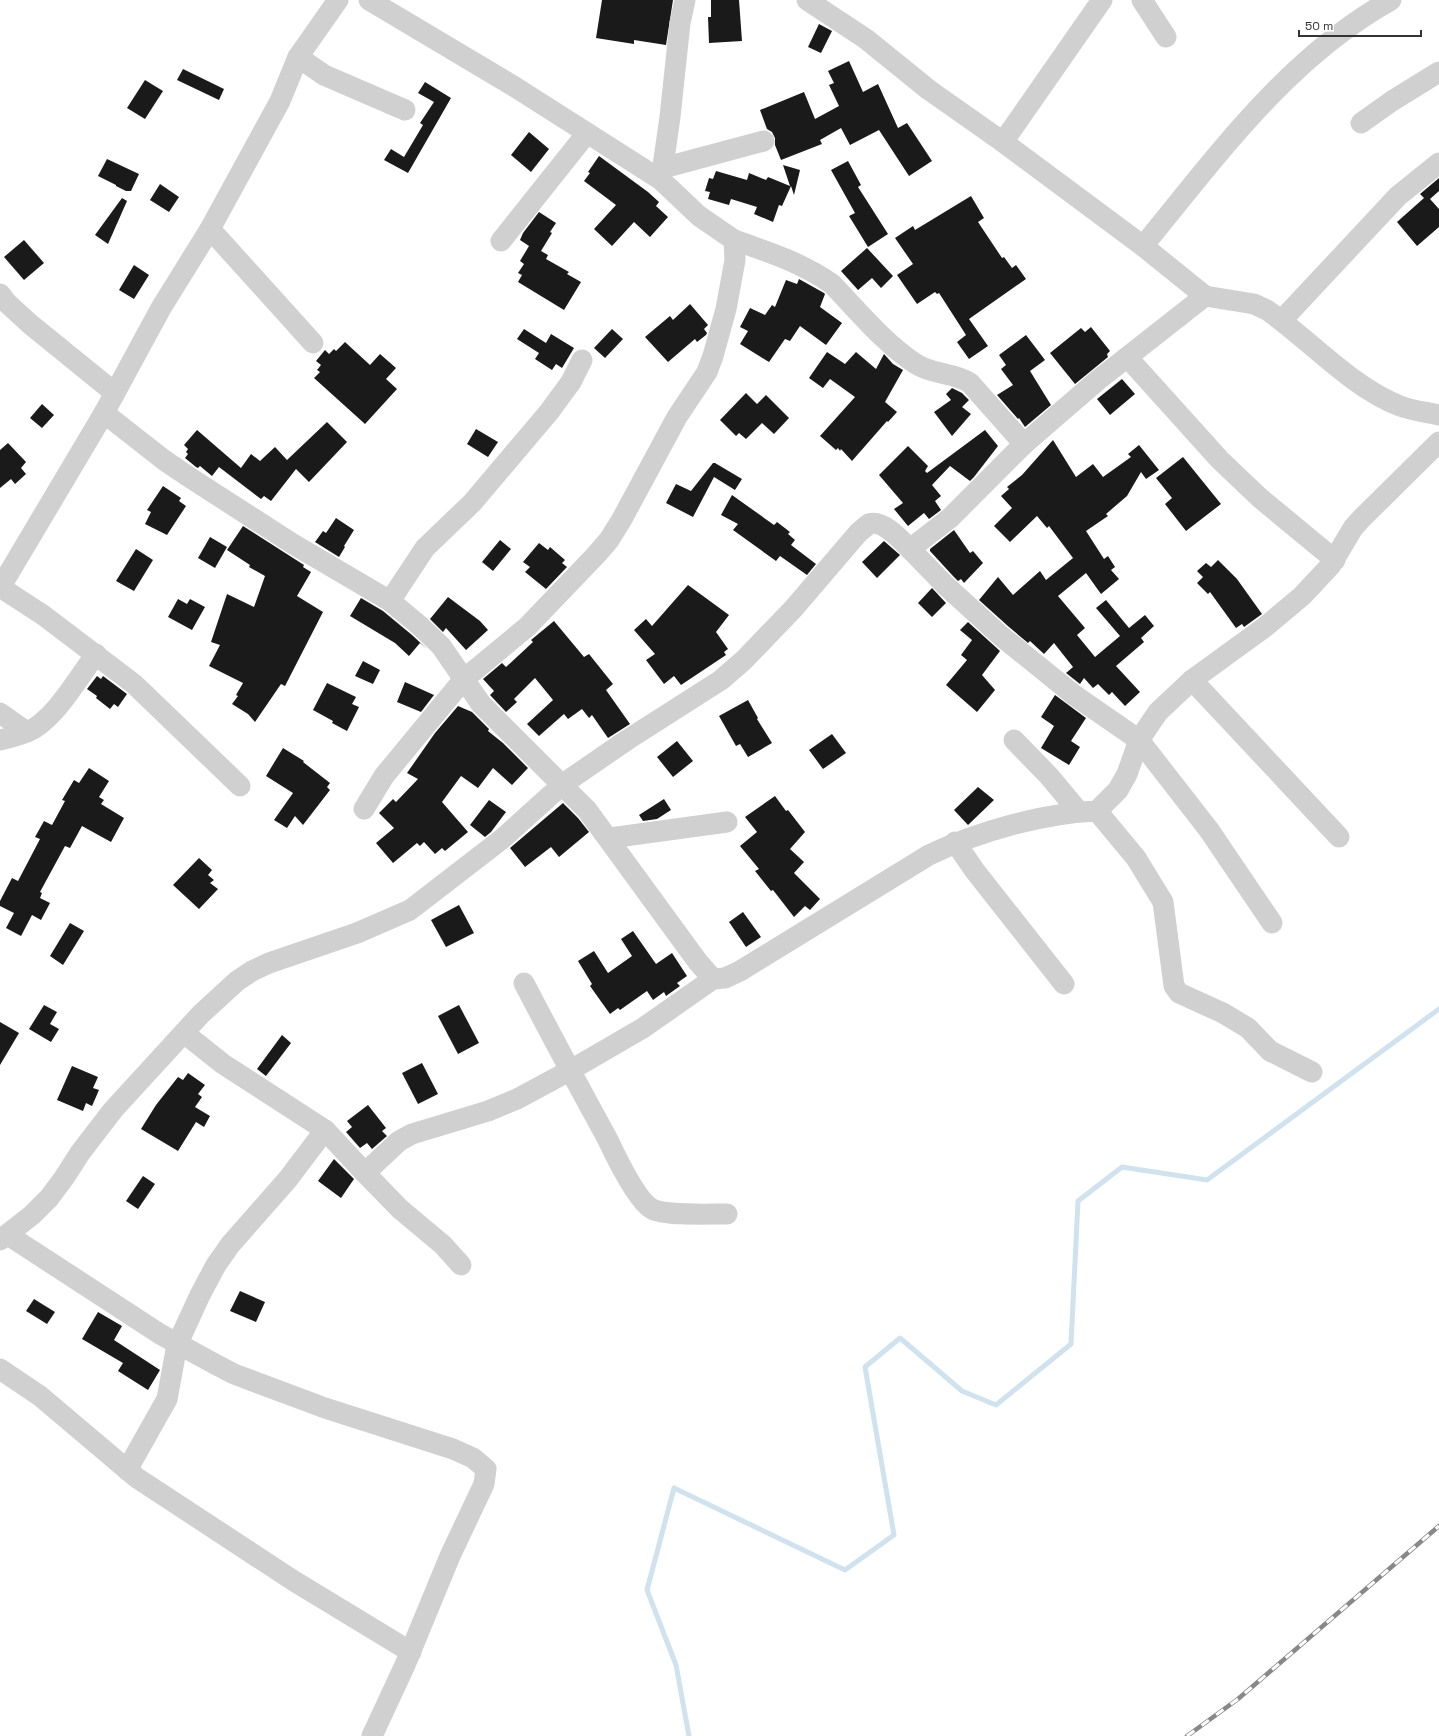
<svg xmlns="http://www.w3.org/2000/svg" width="1439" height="1736" font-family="'Space Grotesk',sans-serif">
  <rect width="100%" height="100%" fill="#fff"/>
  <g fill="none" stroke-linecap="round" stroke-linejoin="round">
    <path stroke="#cfe2ee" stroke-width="5" d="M689,1736L676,1665L647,1590L674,1488L845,1570L894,1535L865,1367L900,1338L962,1391L996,1405L1071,1344L1078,1201L1122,1167L1207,1180L1439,1009"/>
  </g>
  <g fill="#1a1a1a">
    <path d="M602,0H673L666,45L634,40V44L596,38Z"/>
    <path d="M711,0H739L742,41L709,43L708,17H711Z"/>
    <path d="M819,24L832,31L821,53L808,47Z"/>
    <path d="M849,61L863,92L878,84L898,128L907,123L932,161L909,176L879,130L850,145L841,128L820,140L822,144L781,160L775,145V138L772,132L767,129L760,110L804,92L815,119L839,106L829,85L834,83L828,71Z"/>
    <path d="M183,69L224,89L219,100L177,80Z"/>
    <path d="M145,80L163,91L145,119L127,108Z"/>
    <path d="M425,82L451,98L408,173L384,160L391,149L404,157L423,125L420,123L434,102L418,93Z"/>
    <path d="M529,132L549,149L531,172L511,155Z"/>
    <path d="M599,156L648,192L659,202L656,206L668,217L650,237L634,222L612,246L594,229L616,205L584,181L590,173L588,172Z"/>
    <path d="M107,159L139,174L131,191H126L116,186V185L98,176Z"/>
    <path d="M848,161L861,185L858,187L888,234L868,247L849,216L855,213L831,170Z"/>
    <path d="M783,165L800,170L794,195L791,186L782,206L779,205L773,222L754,214L757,207L731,199L729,205L708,199L710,192L705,191L709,178L713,179L716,171L747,180L749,173L766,180L768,177L790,186Z"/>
    <path d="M1439,178V191L1430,199L1439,209V227L1417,246L1397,222L1424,198L1420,194Z"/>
    <path d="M160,184L179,197L169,212L150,200Z"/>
    <path d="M971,196L984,218L978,222L1002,258L1004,257L1012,268L1016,265L1026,279L969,319L988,346L969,359L957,342L966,335L939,293L937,294L935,292L917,304L897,275L913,264L895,238L913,226L915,230Z"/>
    <path d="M122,198L127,201L108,244L95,235Z"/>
    <path d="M539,212L556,223L550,232L552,233L541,251L548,255L546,259L569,272L567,274L581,282L564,310L518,282L522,275L518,273L524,264L520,261L529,246L520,240L523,233Z"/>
    <path d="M24,240L44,263L24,280L4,257Z"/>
    <path d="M867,248L893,276L881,288L872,278L858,290L841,271Z"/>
    <path d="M134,265L149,275L134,299L119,290Z"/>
    <path d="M799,279L824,293L825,294L820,307L842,323L826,345L800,326L790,341L785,339L769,362L740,344L748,331L740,327L750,308L765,315L772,305L775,307L786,280L797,284Z"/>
    <path d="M690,304L708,325L704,329L707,333L706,335L697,342L695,339L668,362L645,337L670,316L673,320Z"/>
    <path d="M1091,327L1110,351L1107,354L1108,357L1075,384L1050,353L1081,328L1085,332Z"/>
    <path d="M524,329L546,343L551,334L574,348L562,368L556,364L552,370L535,359L539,353L517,339Z"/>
    <path d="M612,329L623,339L605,358L594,348Z"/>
    <path d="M1026,335L1045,360L1030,371L1051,405L1025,427L1019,418L1018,419L997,395L1013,385L1001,369L1006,365L999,355Z"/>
    <path d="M345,342L370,365L380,354L396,368L386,379L397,389L365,424L314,378L320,372L317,370L321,365L316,361L325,350L329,354L334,349L336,351Z"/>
    <path d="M827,352L845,364L856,352L876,369L884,354L893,364L903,370L885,402L897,412L888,422L887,421L852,461L841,449L840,451L838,448L836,450L820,436L855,397L830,379L823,388L809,378Z"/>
    <path d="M1122,379L1135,394L1110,415L1097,399Z"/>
    <path d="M952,388L962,393L969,400L962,407L971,414L952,436L934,412L951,400L946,394Z"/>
    <path d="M746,393L757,404L766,395L789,418L774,434L762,423L746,439L739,433L736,436L720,420Z"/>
    <path d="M42,404L54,415L42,428L30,418Z"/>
    <path d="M327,422L347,442L309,482L296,469L271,501L264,496L261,499L219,467L212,476L200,466L198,468L196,467L185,458L188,454L186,452L188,449L184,445L197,430L241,468L251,454L260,461L275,447L287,460Z"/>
    <path d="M476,429L498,442L488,457L467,444Z"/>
    <path d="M985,430L998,446L974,477L970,481L950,466L932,485L941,496L935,501L941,510L929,519L924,513L908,526L894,509L903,503L879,475L908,446L928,466L925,471L927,473Z"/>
    <path d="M1053,440L1076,477L1093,464L1103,477L1131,457L1128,454L1139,445L1159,470L1146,479L1141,472L1127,496L1106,514L1108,516L1086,531L1104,559L1108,556L1115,567L1111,570L1119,579L1101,594L1086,573L1058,596L1085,628L1077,635L1095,657L1120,636L1096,608L1106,600L1129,628L1145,615L1154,626L1141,638L1144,642L1116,666L1140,692L1125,706L1112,692L1109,695L1098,684L1093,688L1084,678L1080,684L1066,673L1073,667L1054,643L1044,654L1030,641L1028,643L1009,627L979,600L998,577L1013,595L1040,571L1046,580L1073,558L1049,526L1047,528L1037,516L1010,542L994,526L1012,508L1001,496L1009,489L1007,487L1022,475Z"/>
    <path d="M8,443L26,462L21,468L26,474L15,484L11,479L0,488V450Z"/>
    <path d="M1183,457L1221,504L1186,531L1165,504L1172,498L1156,478Z"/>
    <path d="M713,463H715L742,479L735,490L714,477L693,517L666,503L676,484L691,491Z"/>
    <path d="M163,486L181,498L179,501L186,506L167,535L145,524L151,512L147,510Z"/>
    <path d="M732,495L774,525L777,522L790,532L788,534L795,540L791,545L816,564L807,575L780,556L776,561L733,530L738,524L721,515Z"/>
    <path d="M336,518L354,530L344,546L345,547L339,557L315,542L323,531L326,533Z"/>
    <path d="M243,526L304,565L303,567L311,572L297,596L323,612L285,686L281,684L255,722L248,714L232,704L238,696L236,695L243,683L209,666L220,645L211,642L227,594L254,607L265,576L249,567L250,565L227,550Z"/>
    <path d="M954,530L970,553L973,551L983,563L964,583L961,579L958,581L953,576L930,551V549Z"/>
    <path d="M210,537L227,547L215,568L198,558Z"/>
    <path d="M500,540L511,549L493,571L482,562Z"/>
    <path d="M884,541L900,555L877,578L862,562Z"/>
    <path d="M539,543L548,550L550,547L565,560L562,563L567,567L546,589L525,572L530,567L523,562Z"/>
    <path d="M136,549L153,560L134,591L116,581Z"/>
    <path d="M1218,560L1237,579L1262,614L1244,627L1242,624L1236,628L1210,592L1208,594L1197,583L1203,577L1197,571L1206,563L1211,567Z"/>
    <path d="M688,585L729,615L716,632L728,649L724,652L726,655L681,685L674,676L664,684L646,660L655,654L634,630L646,619L652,626Z"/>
    <path d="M932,588L946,603L932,617L918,603Z"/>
    <path d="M448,597L480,621L488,630L466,650L446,628L443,632L430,619Z"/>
    <path d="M361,598L383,611L412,635L427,649L420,643L409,656L395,643L350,616Z"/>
    <path d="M178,599L187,604L190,599L205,607L192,630L168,617Z"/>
    <path d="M554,621L584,657L589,654L613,684L606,690L630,724L608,738L592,715L589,718L582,709L568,719L564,714L539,736L527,724L553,700L535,678L514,699L517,702L506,712L490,695L494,691L483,679L502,663L506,667L533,642L531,640Z"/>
    <path d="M968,622L1000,651L982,675L995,690L977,712L946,685L967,660L961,655L972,640L960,630Z"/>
    <path d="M363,661L380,670L373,684L355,676Z"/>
    <path d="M97,676L101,679L103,676L127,694L118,707L114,704L110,709L96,698L97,696L87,689Z"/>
    <path d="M405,682L434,695L421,712L397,702Z"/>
    <path d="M327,683L356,697L352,704L359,707L347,731L332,723L333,721L313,710Z"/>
    <path d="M1055,695L1086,718L1071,741L1080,747L1069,765L1041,748L1054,726L1041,717Z"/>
    <path d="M748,700L758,718L757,719L772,743L748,757L740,744L736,746L719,716Z"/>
    <path d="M458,706L472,712L489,729L488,731L503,743L528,768L512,785L493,768L478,788L461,776L442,802L468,832L445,851L442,848L435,854L424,842L420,846L417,843L393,863L376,843L394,828L379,813L393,799L396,802L418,779L407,773L435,733Z"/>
    <path d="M832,734L846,753L823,769L809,750Z"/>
    <path d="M677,741L693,761L673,777L657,757Z"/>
    <path d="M283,748L304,761L303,762L330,783L327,787L330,790L303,825L295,816L287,828L274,820L293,793L266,776Z"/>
    <path d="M89,768L109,781L99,797L104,800L101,804L124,818L111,842L82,826L70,848L65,846L40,892L42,893L40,898L50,903L41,920L32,915L21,936L6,928L14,913L0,906V901L12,878L18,881L40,839L35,837L44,821L52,825L65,801L62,800L74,780L79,783Z"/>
    <path d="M978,787L994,800L968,825L954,810Z"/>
    <path d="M775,796L786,811L788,810L805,832L790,849L804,862L794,873L820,899L810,910L805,906L794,917L773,890L771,891L755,871L759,869L740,846L757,832L745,817Z"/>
    <path d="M664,799L671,810L657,819L643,821L639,815Z"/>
    <path d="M489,800L506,812L491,832L485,837L470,825Z"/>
    <path d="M563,803L578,818L589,832L559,857L551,847L525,867L510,848Z"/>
    <path d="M199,858L212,870L208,875L214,880L210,883L218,889L199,909L173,885Z"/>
    <path d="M459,905L474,933L446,947L431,920Z"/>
    <path d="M743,912L761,937L746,947L729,922Z"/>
    <path d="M70,923L84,931L63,965L50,956Z"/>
    <path d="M633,931L656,964L672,953L687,976L677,983L680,986L666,996L664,992L653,1000L647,991L620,1010L618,1008L610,1014L590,986L592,984L578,961L594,951L608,973L632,956L621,939Z"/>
    <path d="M44,1005L57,1012L50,1024L59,1029L51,1042L29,1029Z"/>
    <path d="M459,1005L479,1043L458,1054L438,1016Z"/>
    <path d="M0,1022L19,1033L0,1065Z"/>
    <path d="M282,1035L291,1043L266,1076L257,1069Z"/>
    <path d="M422,1063L438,1094L418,1104L402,1073Z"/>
    <path d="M72,1066L98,1077L93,1088L99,1090L92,1106L86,1103L83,1111L57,1100Z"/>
    <path d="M188,1073L205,1085L198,1094L202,1097L195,1107L210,1116L204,1127L196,1122L178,1151L141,1129L156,1105L178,1077L183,1080Z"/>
    <path d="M368,1105L386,1128L382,1131L387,1136L372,1149L367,1143L360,1148L346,1132L352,1127L347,1121Z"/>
    <path d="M334,1159L354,1179L341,1198L318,1181Z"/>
    <path d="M143,1176L155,1184L138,1209L126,1201Z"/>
    <path d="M240,1291L265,1302L256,1322L230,1311Z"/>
    <path d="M34,1299L55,1312L47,1324L26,1311Z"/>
    <path d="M98,1312L122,1326L114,1340L160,1370L148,1390L118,1371L123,1363L82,1339Z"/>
  </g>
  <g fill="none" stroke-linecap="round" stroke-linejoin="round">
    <g stroke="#d0d0d0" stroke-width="21">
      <path d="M807,0L866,39L929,90L1003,142L1143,246L1205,296L1254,304L1267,310C1310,340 1351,387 1400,406C1413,411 1426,412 1439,415"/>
      <path d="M1142,0L1166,37"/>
      <path d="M298,57L324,75L405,110"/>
      <path d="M1361,123L1392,101L1439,72"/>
      <path d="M1003,142L1102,0"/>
      <path d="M663,168L764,141"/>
      <path d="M661,180L670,117L680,23L685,0"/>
      <path d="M210,229L313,343"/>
      <path d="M734,240C769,252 802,263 832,284C858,311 884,343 916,364C933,375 953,372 970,383L1024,444"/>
      <path d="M501,241L587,133"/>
      <path d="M1143,246C1218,155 1287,58 1391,0"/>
      <path d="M0,294L7,303L30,324L115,393"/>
      <path d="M1282,320L1398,196L1439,163"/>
      <path d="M1128,358L1220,460L1260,498L1335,560"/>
      <path d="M104,413L164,460L189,477L293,544L390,601L420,626L441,646L481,704L587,810L698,962L713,979L725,978L740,971L929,855C977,832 1043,813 1097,811L1118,790L1127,774L1139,740L1158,712L1192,680L1265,627L1302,596L1331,565L1353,528L1361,519L1439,442"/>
      <path d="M910,549L945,585L1001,636L1074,695L1139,740L1209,830L1272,923"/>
      <path d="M0,587L43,615L134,684L240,786"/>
      <path d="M0,588L104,413L161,308L210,229L280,101L298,57L338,0"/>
      <path d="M390,601L425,548L472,503L549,412L571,382L582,360"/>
      <path d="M1192,680L1339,837"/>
      <path d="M0,713L27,732"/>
      <path d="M0,740C9,738 18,736 27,732C54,721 78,678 96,654"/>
      <path d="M1014,740L1049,776L1079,812"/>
      <path d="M364,809L384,776L464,679L527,627L596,555L609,540L622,519L677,417L707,372L713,356L726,309L735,260L734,240L699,216L661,180L515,87L369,0"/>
      <path d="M1097,811L1136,858L1163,902L1174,986L1179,993L1223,1013L1248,1028L1270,1051L1312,1072"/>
      <path d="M610,838L727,822"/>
      <path d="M955,842L975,871L1064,984"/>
      <path d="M524,983C551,1035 579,1087 607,1138C615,1155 637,1201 652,1209C666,1216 710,1214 727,1214"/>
      <path d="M184,1033L223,1064L325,1130L365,1173L400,1209L443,1245L461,1265"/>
      <path d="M365,1173L399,1141L412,1134L488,1111L517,1099L569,1071L643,1028L713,979"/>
      <path d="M8,1235L160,1334L213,1363L234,1374L325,1408L453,1449L473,1458L486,1469L484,1484L450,1556L405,1665L372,1736"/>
      <path d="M0,1240L32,1215L49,1198L64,1178L80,1153L113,1110L201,1014L237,981L252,971L269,963L357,933L410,910L502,839L563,784L627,740L721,680L744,660L794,608L859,532C862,530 866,526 869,524C883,519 902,541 910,549L950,518L1024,444L1062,411L1098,380L1205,296"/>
      <path d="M0,1369L40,1396L137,1478L294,1581L411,1652"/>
      <path d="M127,1470L167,1399L177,1345L200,1295L216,1265L230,1245L288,1179L325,1130"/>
    </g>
    <defs>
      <path id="rail" d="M1187,1736L1238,1699L1439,1526"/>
    </defs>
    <use href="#rail" stroke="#888" stroke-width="4.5"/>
    <use href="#rail" stroke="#fff" stroke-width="3" stroke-dasharray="9" stroke-linecap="butt"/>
  </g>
  <path d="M1299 30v6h122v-6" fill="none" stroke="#333333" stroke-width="2"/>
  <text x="1305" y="30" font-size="12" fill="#333333" stroke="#ffffff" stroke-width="3" paint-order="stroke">50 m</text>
</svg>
